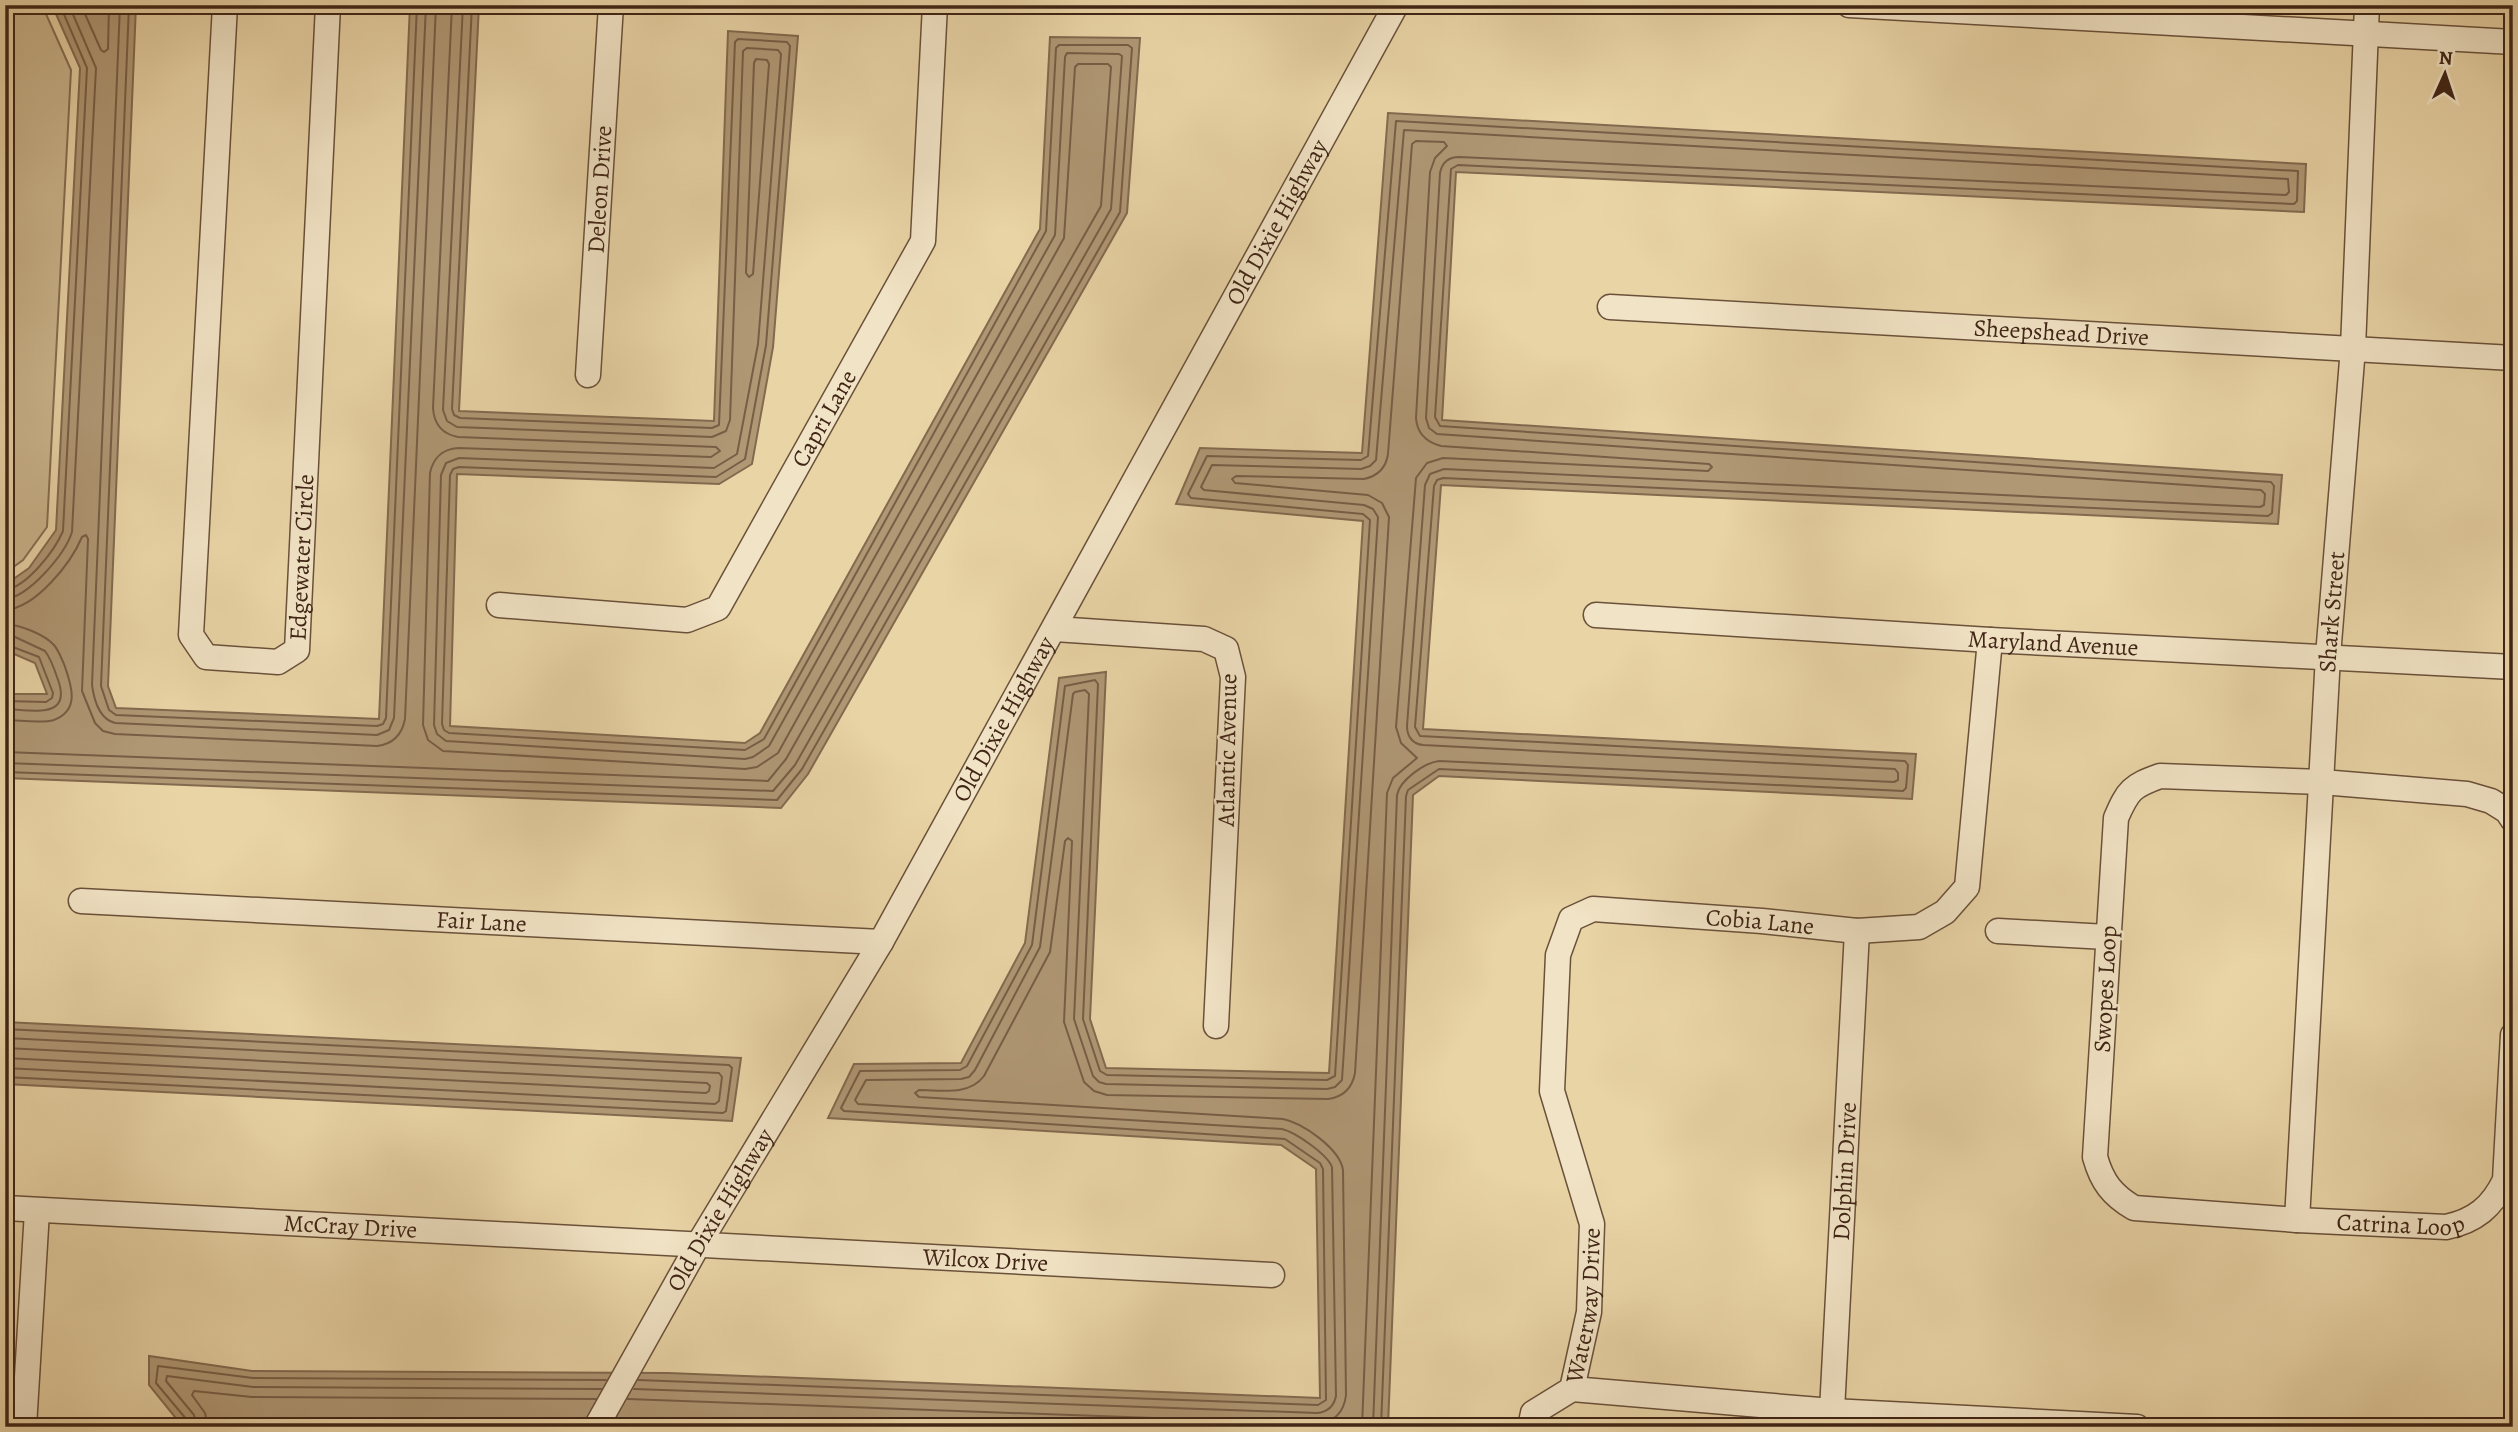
<svg xmlns="http://www.w3.org/2000/svg" width="2518" height="1432" font-family="Alegreya,serif">
  <rect width="100%" height="100%" fill="#e9d4a6"/>
  <filter id="stains"><feTurbulence type="fractalNoise" baseFrequency=".00286" numOctaves="4"/><feColorMatrix values="0 0 0 0 .2 0 0 0 0 .09 0 0 0 0 .02 0 0 0 .5 -.17"/></filter>
  <radialGradient id="worn" r=".72"><stop offset=".6" stop-color="#630" stop-opacity="0"/><stop offset="1" stop-color="#630" stop-opacity=".3"/></radialGradient>
  <path fill="#ccb68e" stroke="#866e52" stroke-width="2" d="M5,5H42L71,70L47,527L23,560L5,573Z"/>
  <g fill="#b09875" stroke="#836a4f" stroke-width="2">
    <path d="M52,5H136L108,686L116,708L379,719L410,5H479L459,411L714,421L728,31L798,36L773,347L752,464L719,484L457,474L450,726L745,743L760,733L1040,229L1050,37L1140,38L1127,213L808,774L781,808L5,778V694H47L35,663L5,650V585L29,568L56,530L80,68Z"/>
    <path d="M1388,113L2306,164L2304,212L1456,172L1442,420L2282,475L2278,524L1441,485L1423,729L1916,754L1912,799L1439,776L1413,795L1388,1427H563L437,1423L435,1427H183L149,1385V1356L252,1371L668,1373L1320,1398L1316,1169L1281,1145L828,1118L854,1064L961,1063L1025,943L1059,678L1106,672L1090,1019L1106,1068L1329,1073L1363,521L1176,504L1200,448L1362,453Z"/>
    <path d="M5,1022L741,1058L732,1121L5,1084Z"/>
  </g>
  <g fill="none" stroke-linecap="round" stroke-linejoin="round">
    <g stroke="#785e46" stroke-width="2">
      <path d="M81,5L101,50L104,52L108,49L109,5"/>
      <path d="M120,5L92,685C94,700 99,719 115,723L377,735L389,730L394,718L426,5"/>
      <path d="M129,5L101,686L109,710L116,715L377,726L383,724L386,718L417,5"/>
      <path d="M756,59L767,60L769,64L753,274L749,277L746,273L754,63Z"/>
      <path d="M5,590C27,587 55,550 63,531L87,68L60,5"/>
      <path d="M5,599C29,597 65,554 72,532L96,68L69,5"/>
      <path d="M5,610C36,608 71,563 82,537L86,535L88,539L82,691L95,723L103,731L115,734L377,746C393,744 402,735 405,719L436,5"/>
      <path d="M5,624C20,625 44,634 54,645C59,651 61,658 64,664C71,684 81,710 54,720C40,724 20,720 5,720"/>
      <path d="M5,635L13,636L45,651C51,659 54,668 57,677C74,720 33,710 5,709"/>
      <path d="M5,644L39,657L53,693L52,698L46,702L5,701"/>
      <path d="M5,752L768,781L786,759L1101,206L1111,67L1108,64H1078L1075,67L1064,238L778,753L757,767L745,769L443,751L428,740L423,725L430,473C433,458 443,449 458,448L711,457L720,451L716,447L458,437C442,434 434,424 433,408L452,5"/>
      <path d="M5,763L773,791L795,765L1111,209L1122,56L1119,54L1067,53L1065,57L1055,235L769,746L753,757L745,759L446,741L437,734L434,725L441,475L446,463L459,458L714,468L737,454L758,344L781,54L778,50L747,48L743,51L730,420L726,431L712,437L457,427L447,421L443,410L463,5"/>
      <path d="M5,772L777,800L802,769L1120,212L1132,48L1128,45H1059L1056,48L1046,231L764,739L745,750L449,733L444,730L442,724L450,475L453,469L459,467L716,477L745,459L766,345L790,46L787,42L738,39L735,42L719,425L712,428L460,418L454,415L452,409L472,5"/>
      <path d="M5,1029L729,1065L732,1068L726,1111L723,1113L5,1077"/>
      <path d="M5,1038L719,1073L722,1077L719,1101L715,1104L5,1068"/>
      <path d="M5,1048L707,1083L710,1086L709,1091L706,1093L5,1058"/>
      <path d="M638,1380L1318,1405L1326,1400L1323,1169L1320,1163L1285,1139L844,1111L841,1108L860,1071L960,1070L967,1066L1032,945L1065,686L1095,680L1098,684L1083,1019L1100,1071L1107,1075L1327,1080L1335,1076L1370,520L1363,514L1191,498L1188,494L1207,456L1361,460L1368,456L1396,121L2298,171L2297,201L2294,204L1458,165L1451,169L1435,417L1440,426L2271,482L2274,486L2272,513L2268,516L1443,478L1437,480L1434,486L1415,727L1420,736L1905,761L1908,765L1906,788L1903,791L1439,769L1408,790L1406,796L1381,1427"/>
      <path d="M634,1389L1317,1413C1328,1412 1334,1406 1336,1396L1332,1167C1327,1154 1295,1132 1282,1129L858,1104L855,1100L866,1080L961,1079L969,1077L975,1070L1040,947L1073,694L1075,692L1085,690L1089,694L1074,1019L1093,1076L1099,1082L1106,1084L1327,1089L1335,1087L1342,1080L1378,517L1373,509L1364,505L1204,490L1201,487L1212,465L1361,469L1370,466L1376,460L1404,130L2288,179L2289,192L2286,195L1459,157C1448,157 1442,163 1440,173L1426,418L1429,428L1437,434L2261,490L2265,494L2264,505L2260,507L1444,469L1430,474L1425,485L1407,726C1407,737 1413,744 1423,745L1895,769L1898,773V780L1894,782L1439,761C1424,763 1400,780 1397,795L1373,1427"/>
      <path d="M628,1399L1317,1424C1334,1422 1344,1413 1346,1395L1343,1170C1340,1149 1303,1123 1283,1119L919,1097L915,1093L919,1090C941,1090 969,1096 984,1076L1050,952L1065,841L1068,838L1072,841L1064,1022L1084,1082L1094,1091L1107,1095L1328,1099C1343,1097 1352,1089 1355,1073L1389,517L1382,503L1368,495L1235,483L1232,479L1236,476L1364,479C1378,476 1386,468 1388,454L1412,144L1416,141L1444,142L1447,146L1435,158L1430,172L1416,418C1417,433 1426,442 1441,446L1709,464L1712,467L1708,471L1443,458L1427,463L1416,478L1396,727L1401,743L1417,758L1393,778L1387,793L1362,1427"/>
      <path d="M188,1427L187,1420L156,1383L158,1366L253,1378L606,1380"/>
      <path d="M197,1427L194,1415L166,1381L167,1376L253,1387L602,1389"/>
      <path d="M208,1427L205,1413L192,1395L194,1391L252,1397L596,1399"/>
    </g>
    <defs>
      <g id="minor">
        <path id="s1" d="M225,5L191,635L206,657L278,662L297,650L328,5"/>
        <path d="M1849,5L2513,42"/>
        <path id="s2" d="M1610,307L2513,358"/>
        <path id="s3" d="M588,375L611,5"/>
        <path id="s4" d="M499,605L687,620L718,608L923,241L935,5"/>
        <path id="s5" d="M1596,615L1990,640L2513,667"/>
        <path d="M1055,629L1204,639L1226,649L1233,677L1216,1026"/>
        <path id="s6" d="M2513,820L2507,811L2491,801L2467,794L2322,782L2160,776C2132,786 2128,790 2116,818L2095,1157C2102,1182 2112,1195 2134,1208L2297,1220L2446,1227C2475,1221 2492,1207 2505,1180L2513,1035"/>
        <path id="s7" d="M81,901L881,942"/>
        <path d="M1998,931L2107,937"/>
        <path id="s8" d="M5,1208L1272,1275"/>
        <path id="s9" d="M2297,1220L2328,656L2353,348L2367,5"/>
        <path d="M1572,1389L1832,1411L2137,1427"/>
        <path id="s10" d="M1832,1411L1857,931"/>
        <path d="M24,1427L37,1211"/>
        <path id="s11" d="M596,1427L698,1245L881,942L1396,5"/>
        <path id="s12" d="M1530,1427L1533,1413L1572,1389L1589,1312L1592,1224L1552,1091L1558,955L1571,919L1593,909L1762,921L1857,931L1919,927L1945,912L1967,887L1990,640"/>
      </g>
    </defs>
    <use href="#minor" stroke="#6a513a" stroke-width="27"/>
    <use href="#minor" stroke="#f1e3c5" stroke-width="24"/>
  </g>
  <g text-anchor="middle" dominant-baseline="central" stroke-width="5" stroke-linejoin="round" paint-order="stroke">
    <g font-size="24" fill="#402516" stroke="#f1e3c5">
      <text stroke="none"><textPath href="#s3" startOffset="186">Deleon Drive</textPath></text>
      <text stroke="none"><textPath href="#s11" startOffset="1384">Old Dixie Highway</textPath></text>
      <text stroke="none"><textPath href="#s2" startOffset="452">Sheepshead Drive</textPath></text>
      <text stroke="none"><textPath href="#s4" startOffset="439">Capri Lane</textPath></text>
      <text stroke="none"><textPath href="#s1" startOffset="845">Edgewater Circle</textPath></text>
      <text stroke="none"><textPath href="#s9" startOffset="609">Shark Street</textPath></text>
      <text stroke="none"><textPath href="#s5" startOffset="458">Maryland Avenue</textPath></text>
      <text stroke="none"><textPath href="#s11" startOffset="817">Old Dixie Highway</textPath></text>
      <text transform="translate(1227 750) rotate(-89)">Atlantic Avenue</text>
      <text stroke="none"><textPath href="#s7" startOffset="401">Fair Lane</textPath></text>
      <text stroke="none"><textPath href="#s12" startOffset="732">Cobia Lane</textPath></text>
      <text transform="translate(2105 989) rotate(-87)">Swopes Loop</text>
      <text stroke="none"><textPath href="#s10" startOffset="240">Dolphin Drive</textPath></text>
      <text stroke="none"><textPath href="#s11" startOffset="250">Old Dixie Highway</textPath></text>
      <text stroke="none"><textPath href="#s6" startOffset="1099">Catrina Loop</textPath></text>
      <text stroke="none"><textPath href="#s8" startOffset="346">McCray Drive</textPath></text>
      <text stroke="none"><textPath href="#s8" startOffset="982">Wilcox Drive</textPath></text>
      <text stroke="none"><textPath href="#s12" startOffset="145">Waterway Drive</textPath></text>
    </g>
  </g>
  <rect width="2518" height="1432" fill="none" stroke="#e9d4a6" stroke-width="28"/>
  <rect x="7" y="7" width="2504" height="1418" fill="none" stroke="#402516" stroke-width="3.5"/>
  <rect x="14" y="14" width="2490" height="1404" fill="none" stroke="#402516" stroke-width="2"/>
  <g transform="translate(2445 74) rotate(3)" stroke="#f1e3c5" stroke-width="5" paint-order="stroke">
  <path d="M0-5L12 26L0 18L-12 26Z" fill="#402516"/>
  <text y="-10" font-size="19" font-weight="bold" text-anchor="middle" fill="#402516">N</text>
  </g>
  <rect width="100%" height="100%" filter="url(#stains)"/>
  <rect width="100%" height="100%" fill="url(#worn)"/>
</svg>
